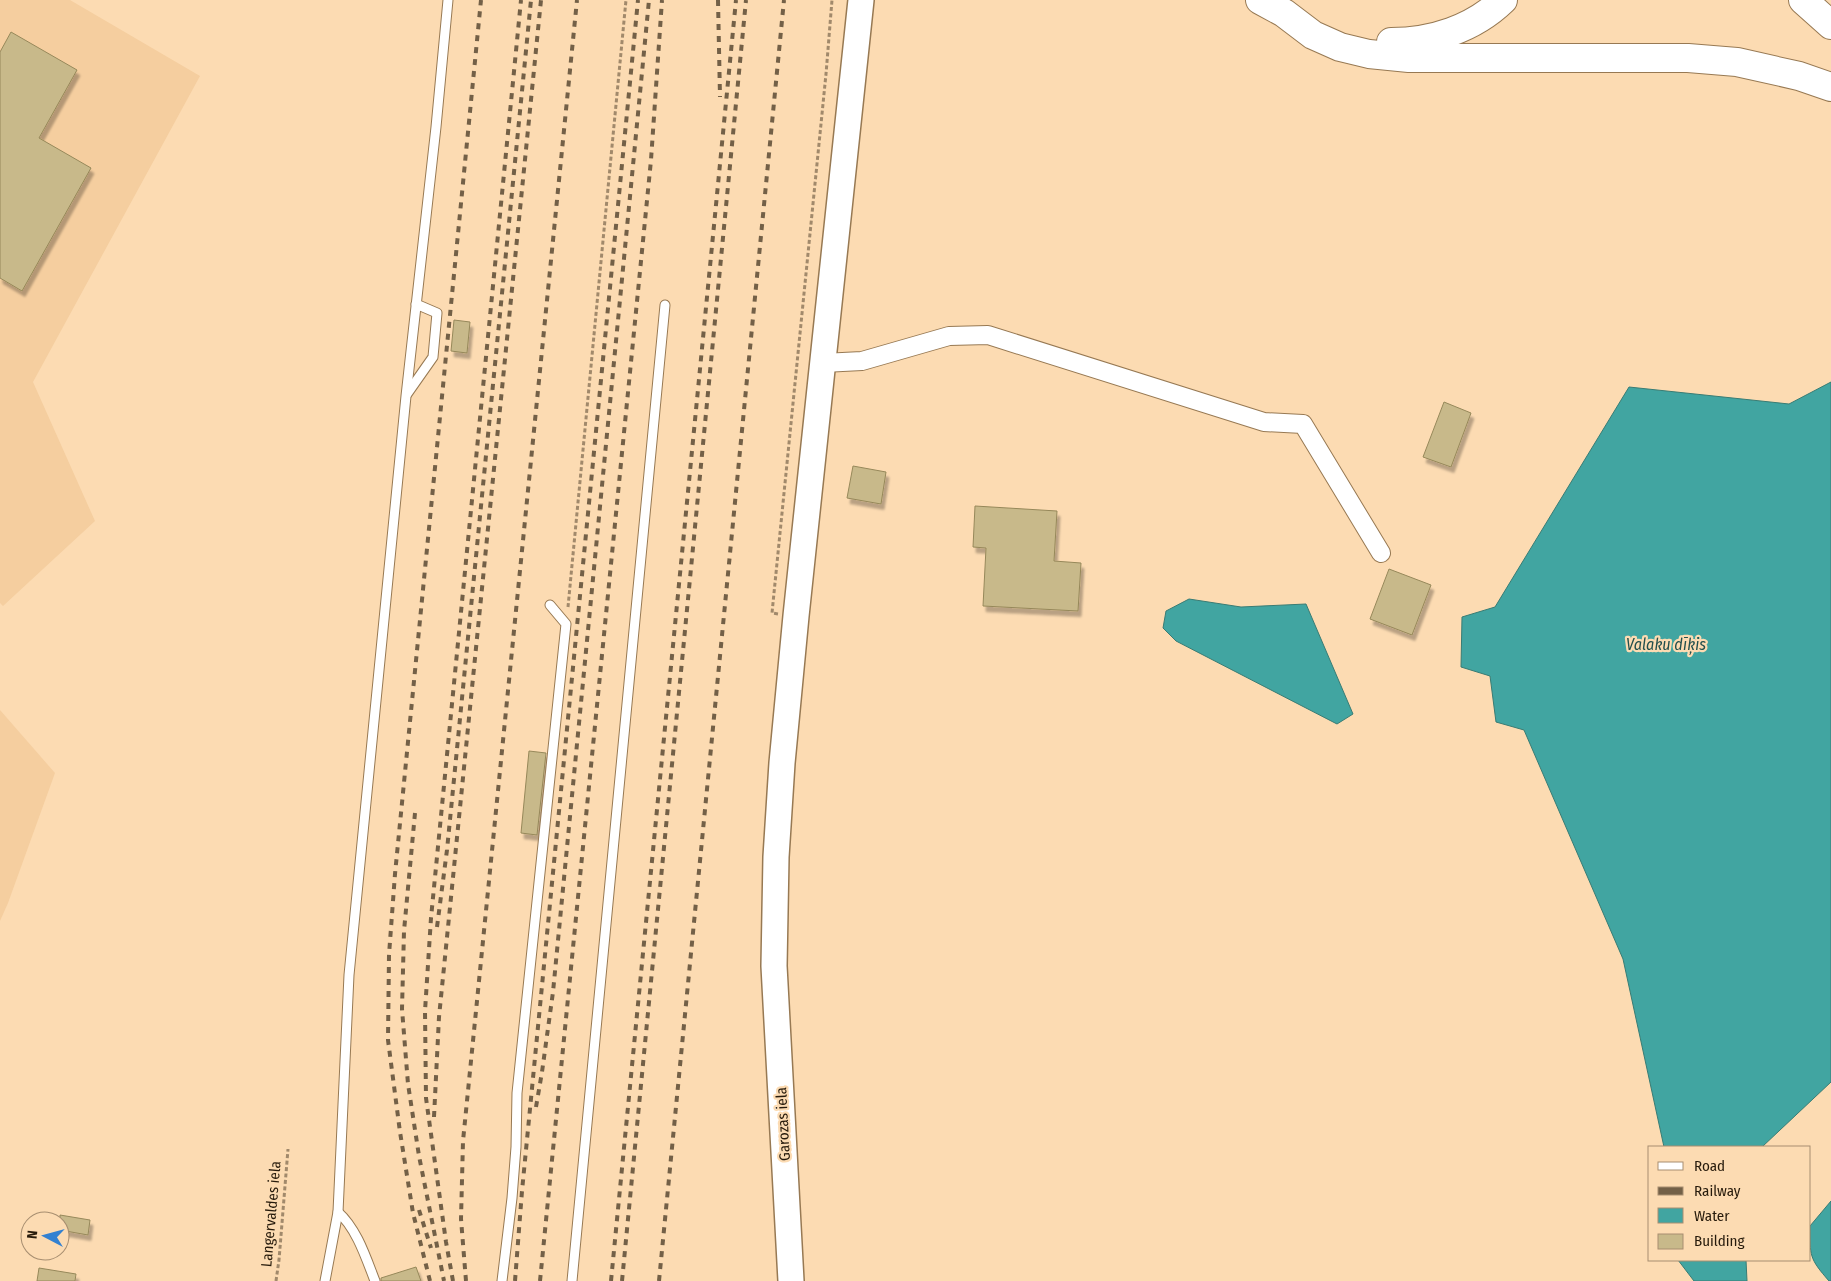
<svg xmlns="http://www.w3.org/2000/svg" width="1831" height="1281" font-family="'Fira Sans Condensed',sans-serif">
  <defs>
    <filter id="shadow"><feDropShadow dx="3" dy="5.5" stdDeviation="1" flood-color="#0004"/></filter>
  </defs>
  <rect width="100%" height="100%" fill="#fcdbb2"/>
  <g fill="#f5ce9f">
    <path d="M0,0H70L200,76L33,382L95,521L3,606L0,603Z"/>
    <path d="M0,710L55,773L8,903L0,921Z"/>
  </g>
  <g fill="#41a5a1" stroke="#397c74">
    <path d="M1831,382V1082L1762,1147H1664L1623,959L1524,730L1496,722L1490,676L1461,667L1462,617L1495,607L1629,387L1789,404Z"/>
    <path d="M1189,599L1241,607L1306,604L1353,714L1337,724L1176,641L1163,628L1166,611Z"/>
    <path d="M1831,1201V1281H1829C1809,1258 1810,1256 1810,1226Z"/>
    <path d="M1678,1260H1746L1747,1281H1694Z"/>
  </g>
  <g fill="#c8b98a" stroke="#96885a" filter="url(#shadow)">
    <path d="M11,32L77,70L39,138L91,168L22,291L0,278V52Z"/>
    <path d="M454,320L470,322L467,353L451,351Z"/>
    <path d="M1444,402L1471,413L1451,467L1423,457Z"/>
    <path d="M853,466L886,472L881,504L847,498Z"/>
    <path d="M975,506L1057,511L1054,561L1081,563L1078,611L983,606L986,548L973,547Z"/>
    <path d="M1389,569L1431,585L1412,635L1370,619Z"/>
    <path d="M529,751L546,753L537,835L521,833Z"/>
    <path d="M60,1215L90,1220L88,1235L60,1230Z"/>
    <path d="M416,1267L421,1281H381V1278Z"/>
    <path d="M39,1268L76,1274L75,1281H37Z"/>
  </g>
  <g fill="none" stroke-linecap="round" stroke-linejoin="round">
    <defs>
      <g id="service">
        <path d="M407,394L433,357L437,313L416,304"/>
        <path d="M338,1212C357,1229 366,1258 375,1281"/>
        <path d="M325,1281L338,1212L349,975L406,396L436,127L448,0"/>
        <path d="M502,1281L512,1198L516,1147L517,1093L566,624L550,605"/>
        <path d="M572,1281L665,305"/>
      </g>
      <path id="minor" d="M823,363L862,361L949,336L988,335L1264,422L1303,424L1381,553"/>
      <path id="secondary" d="M791,1281L774,966L776,857L782,763L796,616L861,0"/>
      <g id="trunk">
        <path d="M1260,0L1284,13L1313,35L1340,47L1369,54L1409,58H1688L1737,62L1799,76L1831,87"/>
        <path d="M1803,0L1831,25"/>
        <path d="M1391,42C1432,42 1473,29 1503,0"/>
      </g>
    </defs>
    <use href="#service" stroke="#977953" stroke-width="11"/>
    <use href="#minor" stroke="#977953" stroke-width="20"/>
    <use href="#secondary" stroke="#977953" stroke-width="28"/>
    <use href="#trunk" stroke="#977953" stroke-width="30"/>
    <g stroke="#a1896b" stroke-width="3" stroke-dasharray="4 2.5" stroke-linecap="butt">
      <path d="M568,607L626,0"/>
      <path d="M778,614L772,613L826,74L832,0"/>
      <path d="M276,1281L279,1260L288,1149"/>
    </g>
    <use href="#service" stroke="#fff" stroke-width="9"/>
    <use href="#minor" stroke="#fff" stroke-width="18"/>
    <use href="#secondary" stroke="#fff" stroke-width="25"/>
    <use href="#trunk" stroke="#fff" stroke-width="28"/>
    <g stroke="#736047" stroke-width="4" stroke-dasharray="6 6" stroke-linecap="butt">
      <path d="M718,0L720,97"/>
      <path d="M415,813L404,931L402,1009L408,1084L419,1156L444,1281"/>
      <path d="M437,927L447,850L531,0"/>
      <path d="M536,1107L542,1072L553,992L649,0"/>
      <path d="M434,1117L439,1017L541,0"/>
      <path d="M419,1210L431,1248"/>
      <path d="M430,1281L413,1213L400,1132L388,1040L389,955L395,874L481,0"/>
      <path d="M453,1281L446,1242L426,1098L425,1011L431,918L521,0"/>
      <path d="M466,1281L461,1219L463,1141L577,0"/>
      <path d="M515,1281L522,1191L638,0"/>
      <path d="M540,1281L651,160L662,0"/>
      <path d="M611,1281L736,0"/>
      <path d="M622,1281L746,0"/>
      <path d="M659,1281L784,0"/>
    </g>
  </g>
  <g text-anchor="middle" dominant-baseline="central" stroke-width="4.5" stroke-linejoin="round" paint-order="stroke">
    <g font-size="15" fill="#271b0c" stroke="#fcdbb2">
      <text transform="translate(783 1124) rotate(-93)">Garozas iela</text>
      <text transform="translate(271 1214) rotate(-85)">Langervaldes iela</text>
    </g>
    <g font-size="16" font-style="italic" fill="#234f4d" stroke="#fcdbb2">
      <text x="1666" y="644">Valaku dīķis</text>
    </g>
  </g>
  <rect x="1648" y="1146" width="162" height="115" fill="#fcdbb2" stroke="#a78e70"/>
  <rect x="1658" y="1162" width="25" height="8" fill="#ffffff" stroke="#a78e70"/>
  <text x="1694" y="1171" font-size="15" fill="#271b0c">Road</text>
  <rect x="1658" y="1187" width="25" height="8" fill="#736047" stroke="#a78e70"/>
  <text x="1694" y="1196" font-size="15" fill="#271b0c">Railway</text>
  <rect x="1658" y="1208" width="25" height="15" fill="#41a5a1" stroke="#a78e70"/>
  <text x="1694" y="1221" font-size="15" fill="#271b0c">Water</text>
  <rect x="1658" y="1234" width="25" height="15" fill="#c8b98a" stroke="#a78e70"/>
  <text x="1694" y="1246" font-size="15" fill="#271b0c">Building</text>
  <g transform="translate(45 1236) rotate(276)"><circle r="24" fill="#fcdbb2" stroke="#a78e70"/>
  <path d="M0-4L9 19L0 12L-9 19Z" fill="#3381d1"/>
  <text y="-8" font-size="14" font-weight="bold" text-anchor="middle" fill="#271b0c">N</text>
  </g>
</svg>
